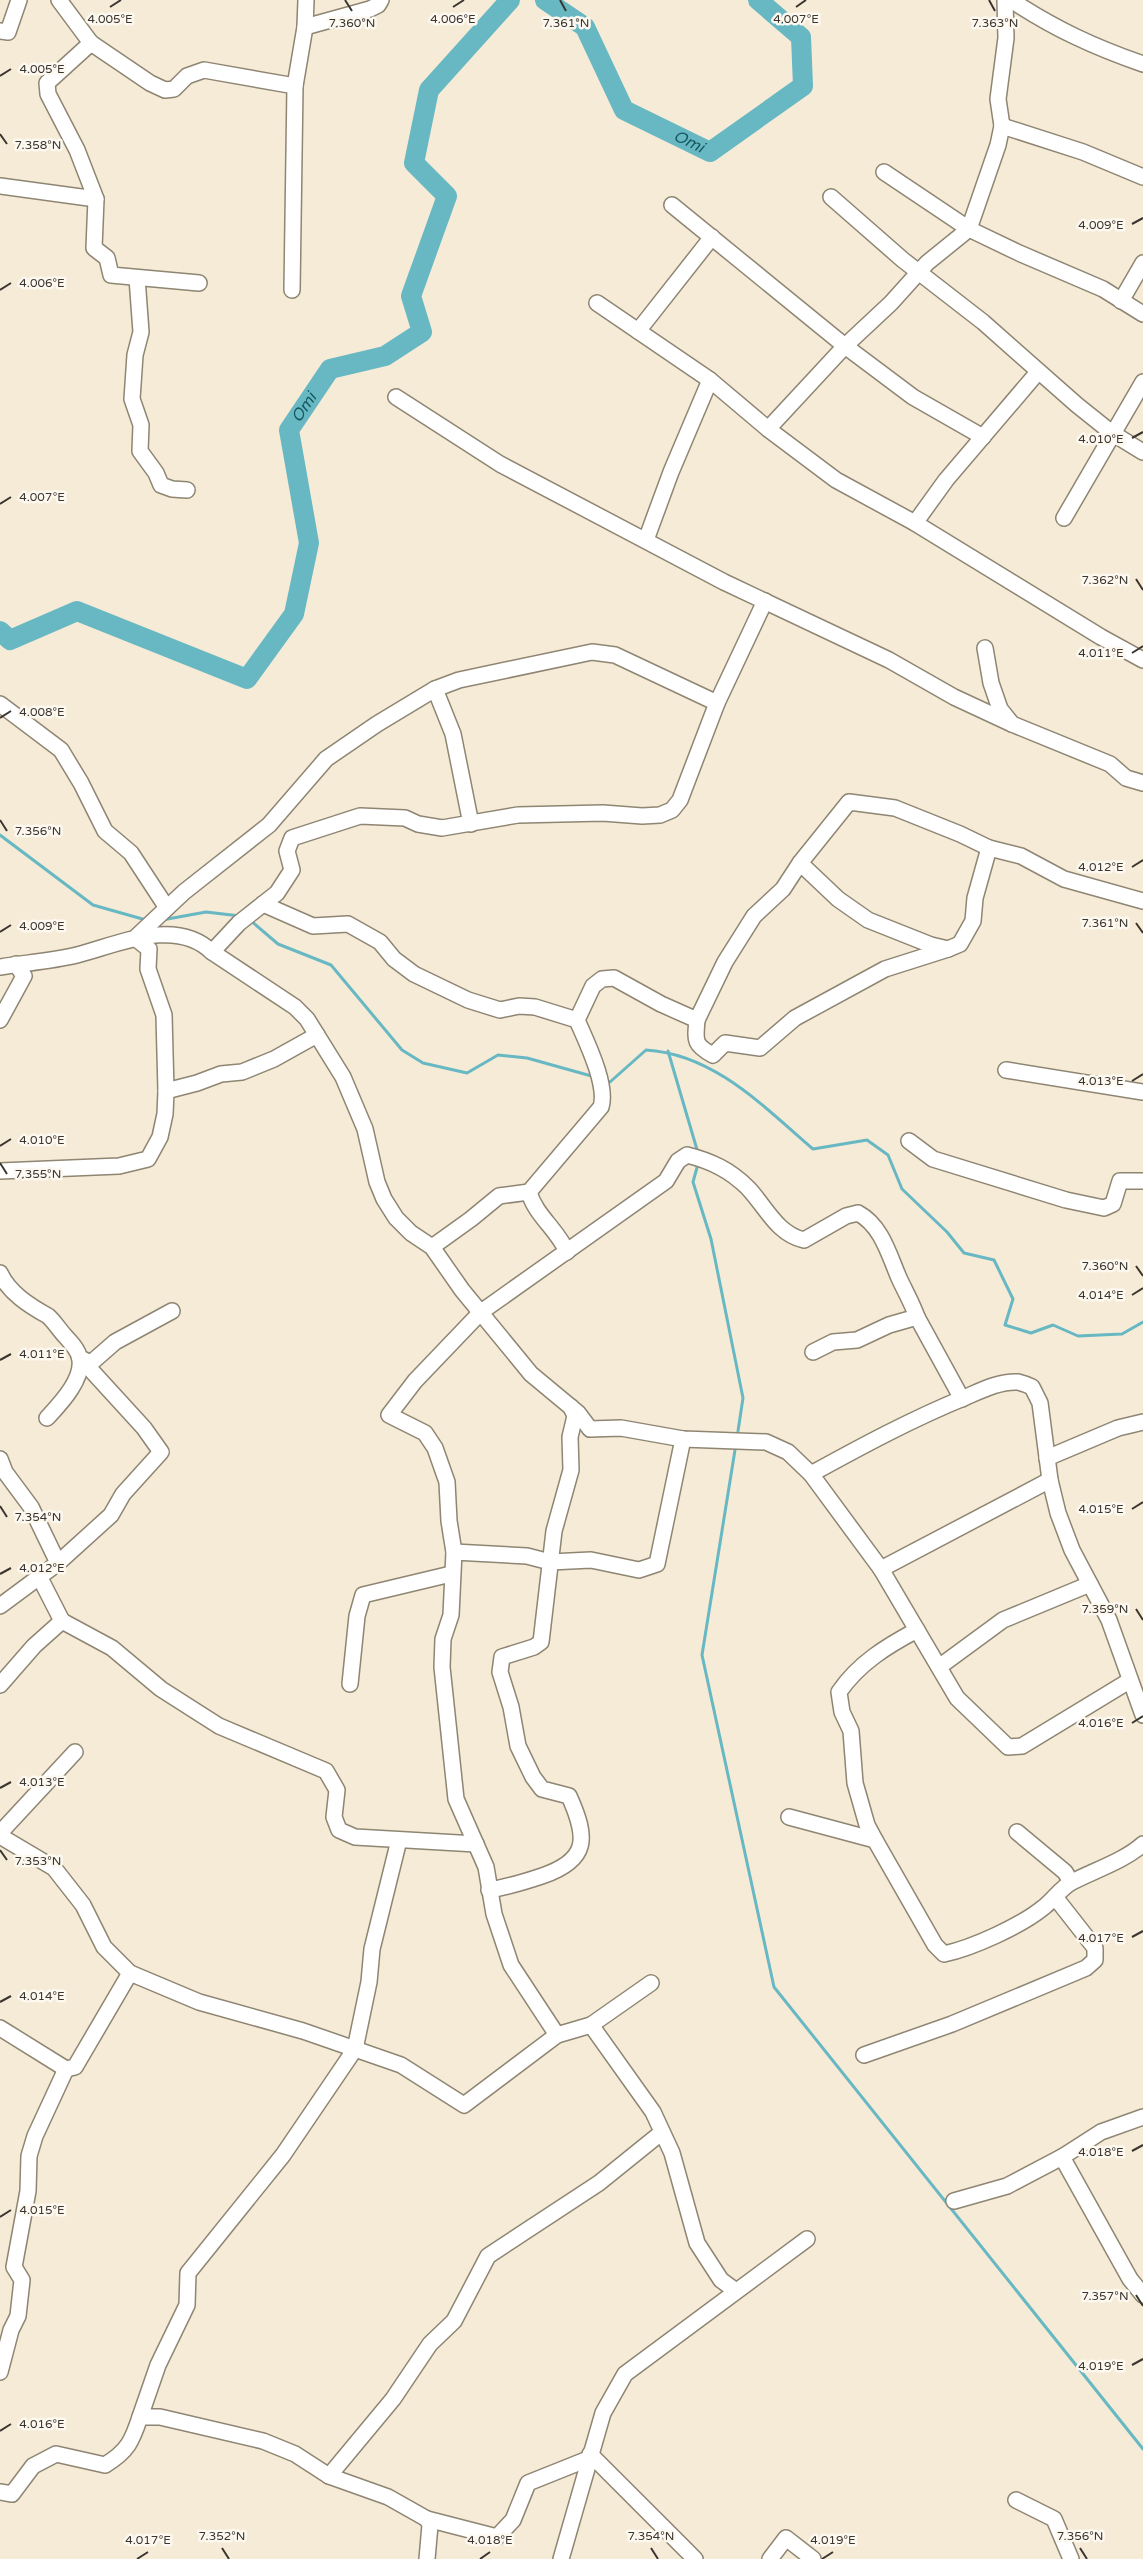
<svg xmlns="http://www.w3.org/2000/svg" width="1143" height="2559" font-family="'Varela Round',sans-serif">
  <rect width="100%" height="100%" fill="#f6ebd7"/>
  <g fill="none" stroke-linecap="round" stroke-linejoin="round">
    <g stroke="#68b8c4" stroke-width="3">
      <path d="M0,835L93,905L146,920"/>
      <path d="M162,920L206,912L240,916"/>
      <path d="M250,920L278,944L331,965L402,1050L423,1063L467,1073L498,1055L527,1058L595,1077"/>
      <path d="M668,1051L698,1153"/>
      <path d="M604,1080L610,1082L646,1050C714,1054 764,1107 813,1149L867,1140L888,1155L902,1189L947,1232L964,1253L994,1260L1013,1299L1005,1325L1031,1333L1053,1325L1078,1336L1122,1334L1143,1322"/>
      <path d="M698,1164L693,1182L711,1239L743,1398L738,1431"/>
      <path d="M735,1450L702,1655L774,1987L1143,2449"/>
    </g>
    <g stroke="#68b8c4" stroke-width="20">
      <path id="s1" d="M545,0L585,27L624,110L710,152L803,86L801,37L758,0"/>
      <path id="s2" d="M0,631L10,640L77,611L247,679L294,614L309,543L289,430L330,369L385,356L422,332L411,296L447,196L414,163L429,90L510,0"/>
    </g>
    <defs>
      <g id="minor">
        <path d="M1011,0C1055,29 1094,47 1143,64"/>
        <path d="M305,27L370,9L378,5L381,0"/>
        <path d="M0,31L8,32L19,0"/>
        <path d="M91,43L150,83L165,90L174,89L187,76L204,70L295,86"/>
        <path d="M1002,126L1083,152L1143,177"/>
        <path d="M884,172L969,229L1019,253L1103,289L1143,314"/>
        <path d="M0,186L96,199L77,150L48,94L47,83L91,43L59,0"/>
        <path d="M831,197L903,260L983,322L1077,405L1112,433L1143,452"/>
        <path d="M96,199L94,248L107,258L111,275L199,283"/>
        <path d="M672,205L845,346L768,429"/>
        <path d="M137,278L141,332L135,355L132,399L141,425L140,451L156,473L161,485L172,489L187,490"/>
        <path d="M292,290L295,86L305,27L306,0"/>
        <path d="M1121,301L1143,263"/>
        <path d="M597,303L710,380L768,429L836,480L915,523L1101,637L1143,660"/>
        <path d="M638,331L712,237"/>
        <path d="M396,397L500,464L724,582L889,660L954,697L1012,724"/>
        <path d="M983,437L913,397L845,346L891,303L927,263L969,229L998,145L1002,126L998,99L1006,38L1005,0"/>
        <path d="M1064,518L1143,382"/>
        <path d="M915,523L946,480L1038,372"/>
        <path d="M646,540L671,472L710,380"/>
        <path d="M985,648L991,683L1000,709L1012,724L1110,764L1126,778L1143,783"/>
        <path d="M435,689L453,734L471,824"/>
        <path d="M0,704L61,750L81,783L105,831L131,853L167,908"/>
        <path d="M800,863L838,899L868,920L931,945L948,949L960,944L973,921L975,898L989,848"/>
        <path d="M263,904L313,926L348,924L380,942L394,959L414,974L468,1000L500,1010L519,1006L535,1007L577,1020"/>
        <path d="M212,952L239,923L277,893L292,870L287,851L292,838L360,816L405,818L418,824L442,828L518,815L603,813L642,816L660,815L672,810L680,800L717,703L765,601"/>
        <path d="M0,967C25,963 52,961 77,955C119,944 176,917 212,952L295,1007L307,1019L343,1077L365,1129L377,1182L384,1199L396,1218L411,1233L432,1247L462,1290L531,1374L578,1413L590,1429L621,1428L683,1439L766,1442L788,1452L811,1474C862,1446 912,1419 966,1397C982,1390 1000,1381 1018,1382C1022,1383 1028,1385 1032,1387L1040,1403L1050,1480L1058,1513L1072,1550L1109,1620L1143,1715"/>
        <path d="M0,1020L24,976L16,964"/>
        <path d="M697,1020C695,1041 694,1045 713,1055L725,1043L760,1048L795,1018L885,969L948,949"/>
        <path d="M1006,1070L1143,1092"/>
        <path d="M166,1091L197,1083L221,1074L242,1072L274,1059L317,1035"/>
        <path d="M909,1141L933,1159L1066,1200L1104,1208L1113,1204L1120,1181H1143"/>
        <path d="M0,1171L119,1166L148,1159L160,1137L165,1114L166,1091L164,1015L148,969L149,949L135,938L184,892L269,825L326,759L377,724L435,689L459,680L592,652L615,655L717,703"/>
        <path d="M529,1192C535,1215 558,1230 567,1252"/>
        <path d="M432,1247L471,1219L499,1196L529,1192L601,1107C608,1085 586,1041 577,1020L593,986L602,979L614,978L661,1004L697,1020L725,962L754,916L783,889L800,863L849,802L895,808L960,834L989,848L1021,856L1064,879L1143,901"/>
        <path d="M0,1273C9,1293 30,1306 48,1316C54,1321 60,1331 66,1337C71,1343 77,1348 79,1356C86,1377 60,1404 47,1418"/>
        <path d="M813,1352L833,1342L857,1340L889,1325L917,1317L962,1399"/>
        <path d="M80,1358L91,1363L115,1342L172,1311"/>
        <path d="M1047,1458L1118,1428L1143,1422"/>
        <path d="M0,1459L5,1472L31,1507L58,1563L0,1606"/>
        <path d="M811,1474L881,1569L957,1698L1008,1747L1022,1746L1129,1681"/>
        <path d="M454,1552L527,1556L550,1562L591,1560L639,1570L657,1564L683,1439"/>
        <path d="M58,1563L111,1515L123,1494L161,1452L144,1428L80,1358"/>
        <path d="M881,1569L1050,1480"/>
        <path d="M40,1578L62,1621"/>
        <path d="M939,1667L1003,1620L1090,1584"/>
        <path d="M350,1684L357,1616L363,1595L451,1574"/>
        <path d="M0,1685L34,1646L62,1621L112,1648L161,1689L219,1726L326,1771L337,1790L334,1817L339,1830L355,1837L476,1844"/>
        <path d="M789,1817L875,1840L935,1945L944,1954C972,1948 1021,1926 1044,1907C1053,1900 1062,1887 1072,1882C1095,1870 1124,1861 1143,1844"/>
        <path d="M1017,1832L1065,1872L1071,1882"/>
        <path d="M0,1833L75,1752"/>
        <path d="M0,1836L54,1868L83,1905L104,1947L130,1973L199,2002L303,2031L401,2065L464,2105L557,2035L591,2025L651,1983"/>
        <path d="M875,1840L867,1825L855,1783L851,1731L842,1712L839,1692C859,1663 887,1646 917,1630"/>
        <path d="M489,1890C508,1887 524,1882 542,1876C589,1860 588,1838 569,1796L542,1789L533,1777L518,1746L511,1707L500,1672L502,1657L534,1647L541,1642L554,1531L571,1470L570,1437L575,1416L571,1407"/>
        <path d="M591,2025L653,2112L672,2153L697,2243L721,2280L736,2291"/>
        <path d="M0,2028L66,2069L75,2067L130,1973"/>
        <path d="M557,2035L511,1965L494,1914L486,1867L456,1799L442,1667L443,1639L451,1615L454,1552L449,1521L447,1482L435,1448L425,1433L389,1415L415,1381L481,1312L666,1181L678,1161L687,1155C711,1161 730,1170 748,1188C766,1207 777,1234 804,1240L846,1216L858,1213C882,1226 889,1255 899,1278C905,1291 912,1303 917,1317"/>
        <path d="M864,2055L952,2024L1086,1968L1095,1960V1948L1055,1897"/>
        <path d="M1062,2157L1130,2279L1143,2295"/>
        <path d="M954,2201L1007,2186L1062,2157L1101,2132L1143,2117"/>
        <path d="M0,2372L11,2330L18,2316L22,2280L14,2267L28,2191L29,2156L35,2136L66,2069"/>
        <path d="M140,2417L158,2365L187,2305L188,2273L283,2155L355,2049L369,1982L372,1949L399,1840"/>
        <path d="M590,2454L695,2559"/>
        <path d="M329,2476L393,2399L430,2344L454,2321L488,2256L599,2183L661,2133"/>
        <path d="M0,2492L12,2494L33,2466L56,2454L105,2465C128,2451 132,2441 140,2417H160L263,2441L295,2454L329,2476L388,2497L427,2519L430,2525L427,2559"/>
        <path d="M1016,2500L1054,2519L1071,2559"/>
        <path d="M427,2519L497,2537L513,2520L528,2483L588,2459"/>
        <path d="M561,2559L603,2413L625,2374L807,2239"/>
        <path d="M770,2559L786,2538L813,2559"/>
      </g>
    </defs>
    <use href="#minor" stroke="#8e8572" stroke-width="18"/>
    <use href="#minor" stroke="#fff" stroke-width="15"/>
  </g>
  <path fill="none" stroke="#3a362f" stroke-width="2" d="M345,0L352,11M560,0L566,11M989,0L995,11M110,7L121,0M453,7L464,0M796,7L806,0M0,76L11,69M0,134L7,144M1132,224L1143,218M0,290L11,283M1132,438L1143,432M0,504L11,497M1136,579L1143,590M1132,653L1143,646M0,718L11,711M0,820L7,831M1132,867L1143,860M1136,923L1143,933M0,932L11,925M1132,1081L1143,1074M0,1146L11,1139M0,1163L7,1174M1136,1266L1143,1276M1132,1295L1143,1288M0,1360L11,1354M0,1506L7,1517M1132,1509L1143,1502M0,1574L11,1568M1136,1609L1143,1620M1132,1723L1143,1716M0,1788L11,1782M0,1850L7,1860M1132,1937L1143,1931M0,2002L11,1996M1132,2151L1143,2145M0,2217L11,2210M1136,2295L1143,2306M1132,2365L1143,2359M0,2431L11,2424M222,2548L229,2559M651,2548L658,2559M1080,2548L1087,2559M137,2559L148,2552M480,2559L490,2552M822,2559L833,2552"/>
  <g text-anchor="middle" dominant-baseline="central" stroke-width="5" stroke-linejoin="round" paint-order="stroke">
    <g font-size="16" font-style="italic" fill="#145962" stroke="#fdf9f1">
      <text stroke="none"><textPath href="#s1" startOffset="212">Omi</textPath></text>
      <text stroke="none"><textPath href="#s2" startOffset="564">Omi</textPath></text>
    </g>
  </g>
  <g font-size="12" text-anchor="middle" fill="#3a362f" stroke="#fdf9f1" stroke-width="5" stroke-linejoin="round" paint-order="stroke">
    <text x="110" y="23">4.005°E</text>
    <text x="453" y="23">4.006°E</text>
    <text x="796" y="23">4.007°E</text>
    <text x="352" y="27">7.360°N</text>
    <text x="566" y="27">7.361°N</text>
    <text x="995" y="27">7.363°N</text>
    <text x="42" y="73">4.005°E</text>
    <text x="38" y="149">7.358°N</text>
    <text x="1101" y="229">4.009°E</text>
    <text x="42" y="287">4.006°E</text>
    <text x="1101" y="443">4.010°E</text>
    <text x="42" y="501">4.007°E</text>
    <text x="1105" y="584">7.362°N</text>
    <text x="1101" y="657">4.011°E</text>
    <text x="42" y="716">4.008°E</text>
    <text x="38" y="835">7.356°N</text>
    <text x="1101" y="871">4.012°E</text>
    <text x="1105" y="927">7.361°N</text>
    <text x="42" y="930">4.009°E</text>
    <text x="1101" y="1085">4.013°E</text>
    <text x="42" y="1144">4.010°E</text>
    <text x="38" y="1178">7.355°N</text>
    <text x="1105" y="1270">7.360°N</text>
    <text x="1101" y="1299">4.014°E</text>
    <text x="42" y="1358">4.011°E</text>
    <text x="1101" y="1513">4.015°E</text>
    <text x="38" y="1521">7.354°N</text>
    <text x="42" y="1572">4.012°E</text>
    <text x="1105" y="1613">7.359°N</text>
    <text x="1101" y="1727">4.016°E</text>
    <text x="42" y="1786">4.013°E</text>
    <text x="38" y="1865">7.353°N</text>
    <text x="1101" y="1942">4.017°E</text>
    <text x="42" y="2000">4.014°E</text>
    <text x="1101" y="2156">4.018°E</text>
    <text x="42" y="2214">4.015°E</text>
    <text x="1105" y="2300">7.357°N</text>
    <text x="1101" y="2370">4.019°E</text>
    <text x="42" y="2428">4.016°E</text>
    <text x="222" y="2540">7.352°N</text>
    <text x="651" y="2540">7.354°N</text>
    <text x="1080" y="2540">7.356°N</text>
    <text x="148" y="2544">4.017°E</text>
    <text x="490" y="2544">4.018°E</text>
    <text x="833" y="2544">4.019°E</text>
  </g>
</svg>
